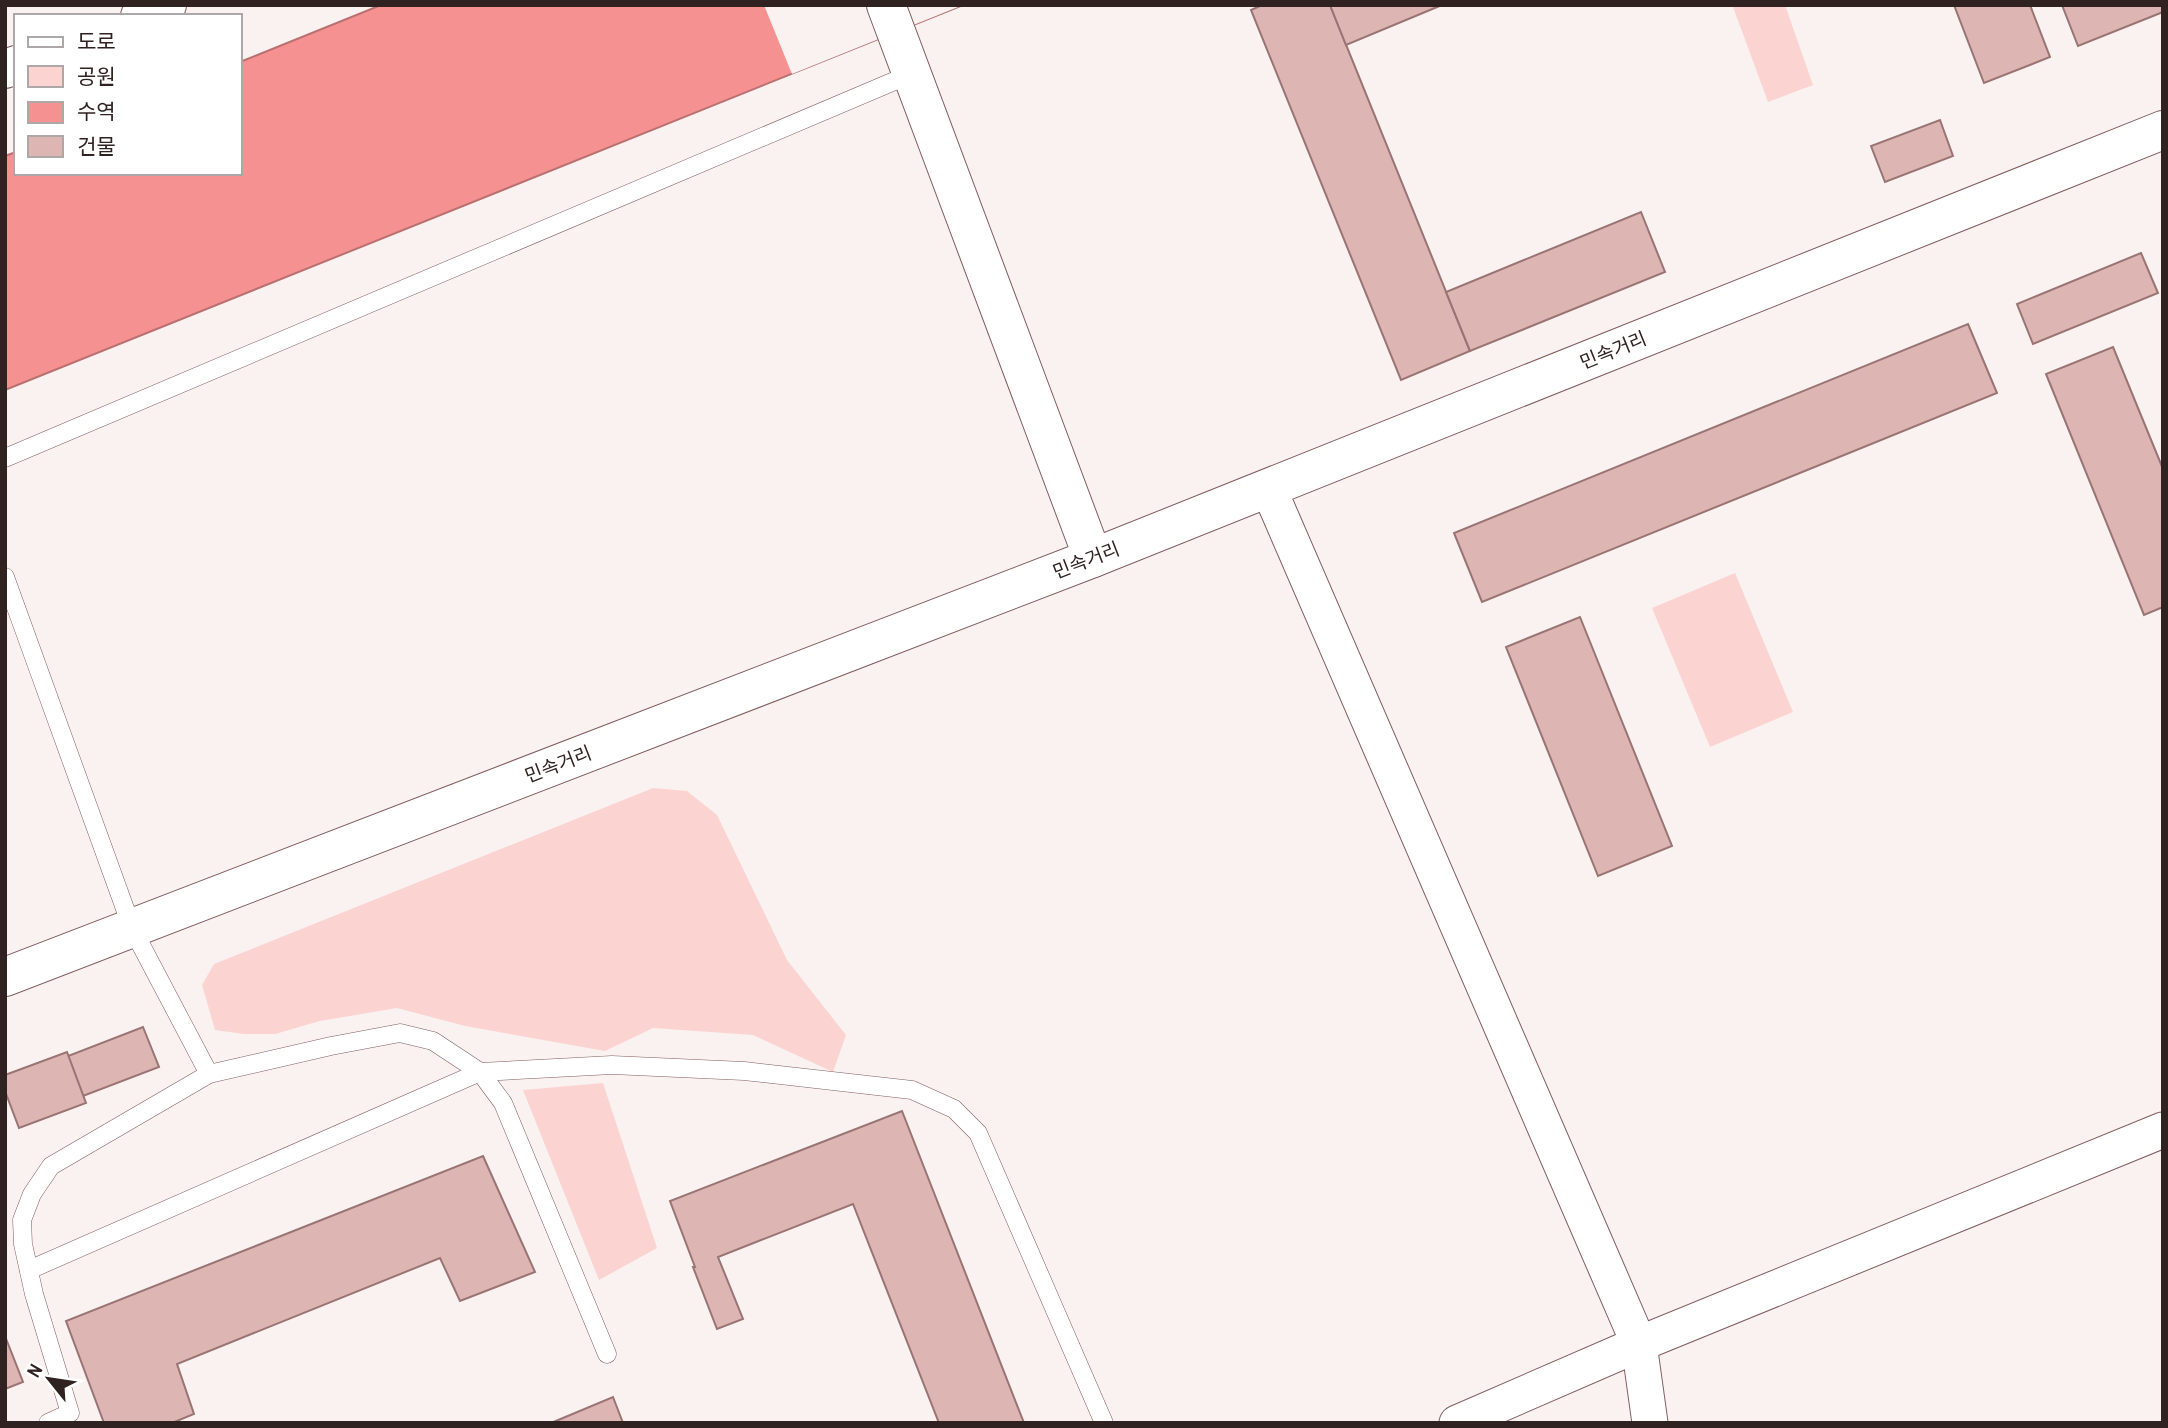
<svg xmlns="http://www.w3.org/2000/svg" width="2168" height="1428" font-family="'Archivo Narrow','Noto Sans KR',sans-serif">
  <rect width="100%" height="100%" fill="#faf1f1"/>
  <g fill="#fbd4d2">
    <path d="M1737,5H1785L1813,85L1768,102L1733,7Z"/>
    <path d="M1735,573L1793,712L1710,747L1652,608Z"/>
    <path d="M653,788L687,791L717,815L787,960L846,1035L833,1072L753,1035L653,1028L605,1051L465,1026L397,1008L320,1021L275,1034H244L215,1030L202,985L214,964Z"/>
    <path d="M603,1083L657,1248L599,1280L523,1090Z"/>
  </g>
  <path fill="#f59291" stroke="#ba7070" stroke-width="2" d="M381,5H963L5,390V156L16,152V173H240V62Z"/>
  <path fill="#faf1f1" d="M764,5H963L792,74Z"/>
  <g fill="#ddb5b3" stroke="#997473" stroke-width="2">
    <path d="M1262,5H1330L1470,351L1401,380L1251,10Z"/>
    <path d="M1330,5H1442L1346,45Z"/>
    <path d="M1954,5H2030L2050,57L1984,83Z"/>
    <path d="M2062,5H2163V12L2078,46Z"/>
    <path d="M1940,120L1953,156L1885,182L1871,146Z"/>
    <path d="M1641,212L1665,272L1470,351L1446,292Z"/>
    <path d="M2141,253L2158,293L2033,344L2017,304Z"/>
    <path d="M1968,324L1997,393L1482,602L1454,533Z"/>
    <path d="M2113,347L2163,469V607L2144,615L2046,374Z"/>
    <path d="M1580,617L1672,846L1598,876L1506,647Z"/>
    <path d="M143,1027L159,1067L83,1096L68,1056Z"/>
    <path d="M67,1052L86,1103L19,1128L5,1091V1075Z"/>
    <path d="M902,1111L1024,1423H939L853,1204L718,1257L743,1319L717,1329L693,1267H695L670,1201Z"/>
    <path d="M483,1156L535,1272L460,1301L440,1258L177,1364L194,1414L172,1423H104L66,1321Z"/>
    <path d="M5,1336L23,1382L5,1389Z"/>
    <path d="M613,1397L623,1423H551Z"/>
  </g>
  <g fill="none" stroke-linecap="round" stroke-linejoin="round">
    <defs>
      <g id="lane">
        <path d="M5,458L911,74"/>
        <path d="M5,577L132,928L209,1074"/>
        <path d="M29,1270L480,1072L612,1065L744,1071L912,1090L954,1109L978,1133L1104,1423"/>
        <path d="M48,1423L70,1413L34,1294L23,1244L22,1220L32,1194L51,1166L209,1074L331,1046L400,1033L433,1041L480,1072L503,1103L607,1354"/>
      </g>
      <g id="street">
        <path d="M1268,487L1639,1344L1650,1423"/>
        <path d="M1457,1423L1639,1344L2163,1130"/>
      </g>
      <g id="secondary">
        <path d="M886,5L1093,558"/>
        <path d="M5,977L1093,558L2163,130"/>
      </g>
      <g id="primary">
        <path d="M140,16L167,5"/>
        <path d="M5,69L16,65"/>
      </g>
    </defs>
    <use href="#lane" stroke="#815e5d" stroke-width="19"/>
    <use href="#street" stroke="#815e5d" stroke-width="37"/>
    <use href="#secondary" stroke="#815e5d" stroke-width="40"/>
    <use href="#primary" stroke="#815e5d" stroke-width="40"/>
    <use href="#lane" stroke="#fff" stroke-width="18"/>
    <use href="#street" stroke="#fff" stroke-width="35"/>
    <use href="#secondary" stroke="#fff" stroke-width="38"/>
    <use href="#primary" stroke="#fff" stroke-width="38"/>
  </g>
  <g text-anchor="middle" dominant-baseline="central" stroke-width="5" stroke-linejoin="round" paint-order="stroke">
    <g font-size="19" fill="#312222" stroke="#fff">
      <text transform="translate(1613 350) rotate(-22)">민속거리</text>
      <text transform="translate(1086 560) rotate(-21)">민속거리</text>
      <text transform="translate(558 764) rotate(-21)">민속거리</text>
    </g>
  </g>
  <rect width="2168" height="1428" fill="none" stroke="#312222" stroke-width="14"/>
  <rect x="14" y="14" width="228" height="161" fill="#ffffff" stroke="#ada7a7" stroke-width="2"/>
  <rect x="28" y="37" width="35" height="10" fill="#ffffff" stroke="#ada7a7" stroke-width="2"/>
  <text x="77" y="49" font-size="21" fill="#312222">도로</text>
  <rect x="28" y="66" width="35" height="21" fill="#fbd4d2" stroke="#ada7a7" stroke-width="2"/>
  <text x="77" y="84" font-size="21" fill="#312222">공원</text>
  <rect x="28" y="102" width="35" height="21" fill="#f59291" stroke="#ada7a7" stroke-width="2"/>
  <text x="77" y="119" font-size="21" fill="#312222">수역</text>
  <rect x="28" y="136" width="35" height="21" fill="#ddb5b3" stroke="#ada7a7" stroke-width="2"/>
  <text x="77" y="154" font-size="21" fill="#312222">건물</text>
  <g transform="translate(49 1379) rotate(300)" stroke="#ffffff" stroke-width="5" paint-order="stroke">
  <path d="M0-5L12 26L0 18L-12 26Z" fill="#312222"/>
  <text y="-10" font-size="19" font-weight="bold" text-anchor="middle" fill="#312222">N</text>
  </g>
</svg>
